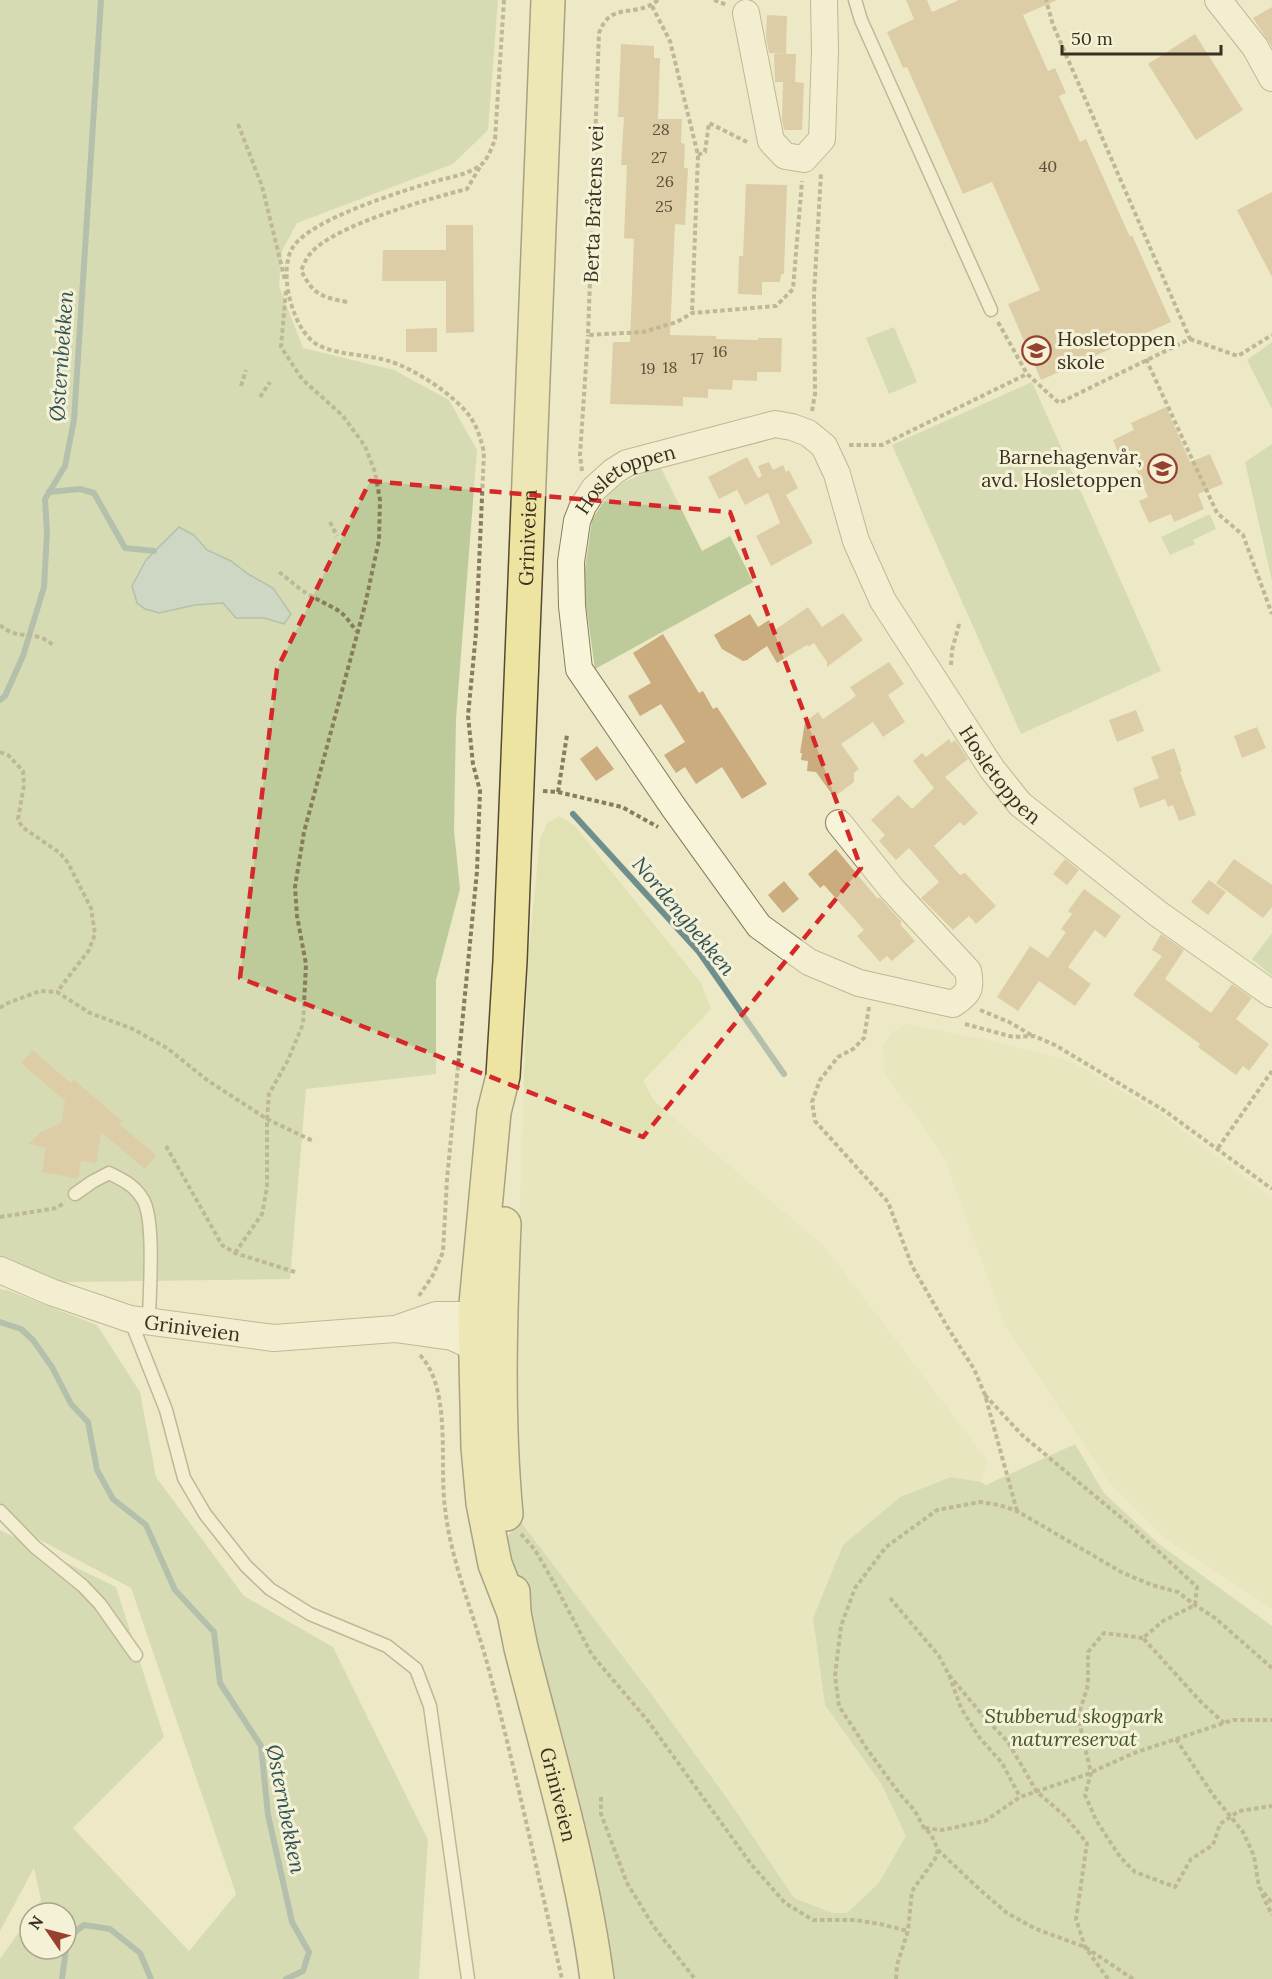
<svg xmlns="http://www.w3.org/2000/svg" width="1272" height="1979" font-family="Lora,serif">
  <rect width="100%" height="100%" fill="#ede9c7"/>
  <g fill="#e1e2b4">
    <path d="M559,816L575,826L701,983L711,1009L643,1081L655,1102L825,1247L988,1461L981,1482L951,1477L900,1497L843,1545L813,1618L917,1831L901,1884L845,1918L792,1898L520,1521L515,1352L528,958L540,839L547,823Z"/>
    <path d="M905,1024L993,1041L1070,1061L1159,1113L1272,1198V1609L1165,1538L1111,1486L1006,1328L944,1157L884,1072L883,1045L892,1032Z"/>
  </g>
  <g fill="#bdcb9b">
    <path d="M0,0H498L488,130L453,164L297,223L282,251L279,286L303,348L394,370L449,400L477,450L456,719L454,831L460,889L436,980V1074L306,1089L290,1279L0,1283Z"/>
    <path d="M894,327L917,382L889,394L866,338Z"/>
    <path d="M1272,342V409L1247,360Z"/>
    <path d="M1032,382L1161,671L1021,734L892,445Z"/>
    <path d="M1272,444V581L1245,462Z"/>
    <path d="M660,466L702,551L730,536L753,582L595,669L583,583L592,520L613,487Z"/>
    <path d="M1210,514L1216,529L1193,540L1195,544L1170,555L1161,537Z"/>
    <path d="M1272,933V976L1252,959Z"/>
    <path d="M0,1289L7,1290L97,1325L140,1392L156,1477L244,1596L333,1647L428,1840L419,1979H0V1959L30,1916V1949H66V1913H32L41,1900L34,1868L0,1931V1530L116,1587L164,1737L73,1828L189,1951L236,1894L131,1588L0,1519Z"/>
    <path d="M1075,1444L1104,1493L1159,1544L1272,1626V1979H593L530,1639L507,1537L520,1521L652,1695L731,1804L794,1898L832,1913H847L879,1883L906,1836L882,1785L825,1705L813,1618L843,1545L900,1497L951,1477L981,1482L986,1485Z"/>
  </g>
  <path fill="#a8c1be" stroke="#6f8f8d" stroke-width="1.5" d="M179,527L194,535L207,550L231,561L248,574L273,588L291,614L284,624L264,618H236L223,603L195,605L159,613L145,609L137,603L132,586L146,560Z"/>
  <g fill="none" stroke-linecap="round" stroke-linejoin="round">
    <g stroke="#6f8f8d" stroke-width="6">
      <path d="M49,492L80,489L94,493L125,548L154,551"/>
      <path d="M0,700L5,696L23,656L44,587L47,533L45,499L65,466L74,420L101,0"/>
      <path d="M573,814L699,952L784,1074"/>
      <path d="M0,1322L21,1329L33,1340L52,1367L71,1404L88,1422L97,1470L113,1499L146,1525L175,1590L214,1632L220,1683L261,1746L268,1815L292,1922L309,1952L303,1971L286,1979"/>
      <path d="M66,1946L67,1938L84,1925L110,1929L140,1953L151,1979"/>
      <path d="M62,1979L66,1949"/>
    </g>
  </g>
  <g fill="#caac7e">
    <path d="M906,0H927L932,12L959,0H1057L1023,15L1048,71L1055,68L1066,93L1059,96L1080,142L1086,139L1130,237L1132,235L1171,322L1041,380L1008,304L1040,290L992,182L963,194L907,67L903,68L887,32L914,19Z"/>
    <path d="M1272,7V47L1253,18Z"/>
    <path d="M767,15L787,16L786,54L769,53L766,37Z"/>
    <path d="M1195,34L1243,110L1196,140L1148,64Z"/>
    <path d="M621,44L654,46V58H660L658,119H682L681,143L685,144L684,168H688L685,225L675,224L670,335L716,336V339L758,340V338H782L781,372H757V381L733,380L732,390L708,389V398L683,397V406L610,404L613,342H630L634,239L624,238L627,165H621L624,117H618Z"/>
    <path d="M774,54H796L795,82L804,83L802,130H784L782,119L783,82H775Z"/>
    <path d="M746,184L787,185L784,274H781L780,282H762V295L738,294L739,256H743Z"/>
    <path d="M1272,192V277L1237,210Z"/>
    <path d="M446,225H473L474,332L446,333V281H382L383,250H446Z"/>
    <path d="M437,328V352H406V329Z"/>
    <path d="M1166,407L1190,462L1210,454L1223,484L1198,494L1204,509L1174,522L1171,514L1149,523L1139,501L1148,497L1131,458L1122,462L1113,440L1134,430L1131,423Z"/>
    <path d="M747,457L758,478L762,476L758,466L769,462L773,470L783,465L786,472L789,470L798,488L786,495L813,543L771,566L756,536L780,523L768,493L745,505L737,490L719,499L708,477Z"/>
    <path d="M808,607L822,627L843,613L863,640L827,667V662L814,643L808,647L807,645L777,663L767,646L747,660L743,661L722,649L714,635L750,614L758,627L769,620L775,630Z"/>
    <path d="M663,634L699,693L703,691L713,709L717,707L767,784L742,799L722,767L696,784L685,767L676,773L664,755L685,742L661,704L640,716L628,696L651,683L633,653Z"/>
    <path d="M889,662L904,684L888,695L905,722L883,737L873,722L841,744L859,769L854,773V782L834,797L816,772L807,771L808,761L801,760L802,753H800L805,722L818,712L823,719L856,696L850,687Z"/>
    <path d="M1136,710L1144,731L1117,742L1109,720Z"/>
    <path d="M1257,727L1266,748L1242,758L1234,736Z"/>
    <path d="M949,739L951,743L955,740L968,759L945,777L978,813L964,826L960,822L934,846L960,875L965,873L996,906L976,924L969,916L953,930L921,898L939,882L909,848L896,860L879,841L885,835L871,820L898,795L912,809L934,788L913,761L922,753L926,757Z"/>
    <path d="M597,746L614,769L596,781L580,759Z"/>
    <path d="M1174,748L1182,771L1180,772L1196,815L1179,821L1173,805L1168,807L1165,799L1140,808L1133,788L1159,778L1151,757Z"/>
    <path d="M836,849L877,898H880L902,922L900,924L915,941L892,961L887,956L880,962L857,936L864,930L824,885L820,888L808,874Z"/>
    <path d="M1065,859L1079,870L1067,885L1053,874Z"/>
    <path d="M1234,859L1272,885V907L1263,918L1216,883Z"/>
    <path d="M1209,880L1226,892L1208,915L1191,902Z"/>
    <path d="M784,881L799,899L783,913L768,895Z"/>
    <path d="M1084,889L1121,916L1105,938L1095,930L1068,967L1091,984L1075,1006L1039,981L1018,1011L997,997L1030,946L1048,958L1066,932L1061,929L1072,914L1068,911Z"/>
    <path d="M1161,934L1184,950L1165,979L1211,1013L1232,984L1252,998L1236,1019L1269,1044L1249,1071L1243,1066L1236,1075L1198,1047L1200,1044L1133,995L1162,956L1152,950Z"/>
    <path d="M33,1050L72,1084L73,1079L122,1121L119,1124L156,1155L145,1169L101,1132L96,1164L81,1161L78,1179L42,1172L46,1148L28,1144L42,1131L61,1123L65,1101L21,1063Z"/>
  </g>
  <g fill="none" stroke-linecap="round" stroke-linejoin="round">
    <defs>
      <g id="service">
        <path d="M855,0L861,20L991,310"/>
        <path d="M75,1194L92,1182L109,1173C123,1180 134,1185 142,1198C156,1217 149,1296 149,1322"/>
        <path d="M130,1319L166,1410L184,1478L205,1514L246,1566L270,1589L310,1614L387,1646L416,1669L430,1706L468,1979"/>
        <path d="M0,1511L35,1547L83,1586L100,1604L136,1655"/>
      </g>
      <g id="minor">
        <path d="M1218,0L1255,47L1272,78"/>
        <path d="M746,13L771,141L785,156L804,159L822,139L825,50L824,0"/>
        <path id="s1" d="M839,823L892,889L968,971C972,990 968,994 953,1004L859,983L809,962L759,926L674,808L579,669L572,606L571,562L577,521L583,506L594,489L614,471L627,463L775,424L792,427L808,433L824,446L837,474L856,541L883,601L992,769L1020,804L1157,913L1272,994"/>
        <path id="s2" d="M0,1270L51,1292L130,1319L274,1338L395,1329L452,1337L476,1348"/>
        <path d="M401,1327L436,1315H475L492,1324"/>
      </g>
      <g id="primary">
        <path d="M504,1224C500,1320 497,1418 506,1514"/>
        <path id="s3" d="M513,1592L514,1613L521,1648C549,1758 582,1866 597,1979"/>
        <path id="s4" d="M514,1613L495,1564L483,1503L478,1447L475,1315L494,1112L503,1076L510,961L548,0"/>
      </g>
    </defs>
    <use href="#service" stroke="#887c5d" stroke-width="15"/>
    <use href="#minor" stroke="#887c5d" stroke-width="28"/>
    <use href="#primary" stroke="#564931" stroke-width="36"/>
    <g stroke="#887c5d" stroke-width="4" stroke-dasharray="4.5 3" stroke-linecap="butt">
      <path d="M658,0C636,19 611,0 599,33L588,335L643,332L677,322L692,313L776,306L793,289L802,181"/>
      <path d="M714,0L727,5"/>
      <path d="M652,6L670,41L698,155L692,313"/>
      <path d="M238,124L262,186L285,280"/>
      <path d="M698,155L705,152L709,123L749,143"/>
      <path d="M347,302C322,297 313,295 301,270C304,265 306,258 310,254C332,226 431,198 467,189L481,165"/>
      <path d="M998,322L1027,374L1059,403L1190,339L1053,25L1046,0"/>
      <path d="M1190,339L1238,356L1272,335"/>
      <path d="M1146,359L1217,513L1243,535L1272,614"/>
      <path d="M241,386L246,370"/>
      <path d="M260,397L270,382"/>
      <path d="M812,411L815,394L814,295L821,173"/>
      <path d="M849,445H882L1027,374"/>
      <path d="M582,471L580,455L588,335"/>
      <path d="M330,522L337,536"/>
      <path d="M279,572C291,581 302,592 315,598C338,611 340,607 356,631"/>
      <path d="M0,625C16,639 25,632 42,638C47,640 51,644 55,646"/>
      <path d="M951,665L952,650L960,621"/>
      <path d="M0,752L8,755L23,771L24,785L18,819L22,827L60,853L68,863L91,908L95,934L89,950L57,992"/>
      <path d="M543,791L558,792L622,807L658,827"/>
      <path d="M558,792L567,735"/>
      <path d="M869,1007L864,1038L853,1049L838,1057L820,1080L812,1102L815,1121L888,1202L912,1266L948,1328L974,1369L985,1395L1017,1511"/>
      <path d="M0,1008L5,1004L40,991L57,992L90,1013L133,1029L167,1048L207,1080L267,1119L313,1141"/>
      <path d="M980,1010L1009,1022L1033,1036"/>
      <path d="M965,1024L1013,1037L1034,1036L1055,1045L1165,1111L1272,1189"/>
      <path d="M166,1146L222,1245L235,1253L295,1272"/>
      <path d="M1218,1148L1272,1071"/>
      <path d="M0,1217L57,1208L65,1202"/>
      <path d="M235,1253L262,1214L267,1187V1119L269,1094L288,1060L303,1024L306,964L297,916L295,887L304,832L365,605L379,540L380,500L375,472L365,446L343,416L302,379L281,347L286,290"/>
      <path d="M419,1296L433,1275L443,1252L447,1179L477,871L480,791L473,764L468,716L476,633L484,452C481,440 478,429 471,418C456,396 415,369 389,361C367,354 340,356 318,345C293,332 277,271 293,247C311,219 402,191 436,181C451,177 471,174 483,163C489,156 492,147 495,139L504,0"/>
      <path d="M420,1355C452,1389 439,1463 445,1508C451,1563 475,1617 489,1670C516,1772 538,1876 562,1979"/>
      <path d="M985,1395L1022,1435L1131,1526L1197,1587L1195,1605L1163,1621L1143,1638L1201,1702L1224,1723"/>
      <path d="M521,1534L535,1550L553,1581L592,1655L648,1721L751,1864L785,1903L813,1920H855L880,1924L908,1931"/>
      <path d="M890,1598L939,1656L949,1675L961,1708L979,1737L1002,1763L1020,1797"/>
      <path d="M1143,1638L1104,1633L1088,1652V1685L1078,1717L1091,1773L1085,1795L1096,1820L1120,1857L1135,1872L1175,1887L1191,1859L1213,1845L1220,1824L1239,1811L1272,1806"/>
      <path d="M949,1675L984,1717L1008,1742L1037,1792L1065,1816L1087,1843L1076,1919L1085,1947L1108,1979"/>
      <path d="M1176,1739L1213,1795L1243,1832L1254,1856L1259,1887L1272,1903"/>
      <path d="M601,1797V1814L627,1883L654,1927L695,1979"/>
      <path d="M925,1828L942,1830L985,1821L1020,1797L1085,1775L1134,1753L1233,1720H1272"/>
      <path d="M1262,1894L1272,1915"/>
      <path d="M896,1979L897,1965L908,1931L912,1891L935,1859L938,1850"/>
      <path d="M1133,1979L1085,1947L1036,1929L1007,1913L979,1889L938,1850L931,1834L924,1828L915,1811L899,1793L867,1749L839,1706L835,1676L841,1626L855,1588L886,1547L937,1510L980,1502L999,1505L1017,1511L1123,1573L1152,1585L1178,1592L1195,1605L1215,1618L1272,1668"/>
    </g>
    <use href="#service" stroke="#f8f4da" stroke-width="12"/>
    <use href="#minor" stroke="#f8f4da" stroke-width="26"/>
    <use href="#primary" stroke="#eee4a1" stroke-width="33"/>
  </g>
  <path d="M0 0H1272V1979H0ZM370,481L730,512L861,868L643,1137L240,978L277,669Z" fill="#ede9c7" fill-opacity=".55" fill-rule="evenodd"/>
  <path fill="none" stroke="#d62828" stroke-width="4.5" stroke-dasharray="12 8" stroke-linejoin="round" d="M370,481L730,512L861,868L643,1137L240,978L277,669Z"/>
  <defs>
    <symbol id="school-ring" viewBox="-11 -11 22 22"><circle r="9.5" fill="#f5f1d6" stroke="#95412f" stroke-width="1.5"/><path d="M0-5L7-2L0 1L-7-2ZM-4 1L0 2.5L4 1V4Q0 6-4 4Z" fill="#95412f"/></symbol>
  </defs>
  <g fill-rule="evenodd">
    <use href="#school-ring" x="1020" y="334" width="33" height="33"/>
    <use href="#school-ring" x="1146" y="452" width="33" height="33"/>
  </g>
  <g text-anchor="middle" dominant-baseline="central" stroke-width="6" stroke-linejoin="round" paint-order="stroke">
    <g font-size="16" fill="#5d5038">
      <text x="661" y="129">28</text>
      <text x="659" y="157">27</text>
      <text x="1048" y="166">40</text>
      <text x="665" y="181">26</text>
      <text x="664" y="206">25</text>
      <text x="720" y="351">16</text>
      <text x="697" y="358">17</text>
      <text x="670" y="367">18</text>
      <text x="648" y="368">19</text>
    </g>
    <g font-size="20" fill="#393120" stroke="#f5f1d6">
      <text transform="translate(593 204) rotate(-88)">Berta Bråtens vei</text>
      <text stroke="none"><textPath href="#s1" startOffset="980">Hosletoppen</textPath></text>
      <text stroke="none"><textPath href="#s4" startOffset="1083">Griniveien</textPath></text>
      <text stroke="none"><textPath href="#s1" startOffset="1574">Hosletoppen</textPath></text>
      <text stroke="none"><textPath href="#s2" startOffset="202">Griniveien</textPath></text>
      <text stroke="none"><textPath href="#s3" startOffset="208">Griniveien</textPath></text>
    </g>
    <g font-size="20" fill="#393120" stroke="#f5f1d6" text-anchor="start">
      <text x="1057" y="338">Hosletoppen<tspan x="1057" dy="23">skole</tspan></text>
      <text x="1142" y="456" text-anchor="end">Barnehagenvår,<tspan x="1142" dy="23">avd. Hosletoppen</tspan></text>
    </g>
    <g font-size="20" font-style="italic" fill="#415527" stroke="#f5f1d6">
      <text x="1074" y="1715">Stubberud skogpark<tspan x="1074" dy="23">naturreservat</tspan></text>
    </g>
    <g font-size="21" font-style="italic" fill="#305358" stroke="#f5f1d6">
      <text transform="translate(61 356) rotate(-86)">Østernbekken</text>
      <text transform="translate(684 916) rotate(50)">Nordengbekken</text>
      <text transform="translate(286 1809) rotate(79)">Østernbekken</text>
    </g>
  </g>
  <g transform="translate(48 1931) rotate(305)"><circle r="28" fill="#f5f1d6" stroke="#aaa48d" stroke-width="1.5"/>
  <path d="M0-4.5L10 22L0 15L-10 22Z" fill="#95412f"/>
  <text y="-9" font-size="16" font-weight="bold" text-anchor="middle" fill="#393120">N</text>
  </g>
  <path d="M1062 45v9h159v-9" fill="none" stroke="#393120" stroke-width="3"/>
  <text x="1071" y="45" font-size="18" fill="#393120" stroke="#f5f1d6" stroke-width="4.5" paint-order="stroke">50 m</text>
</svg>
